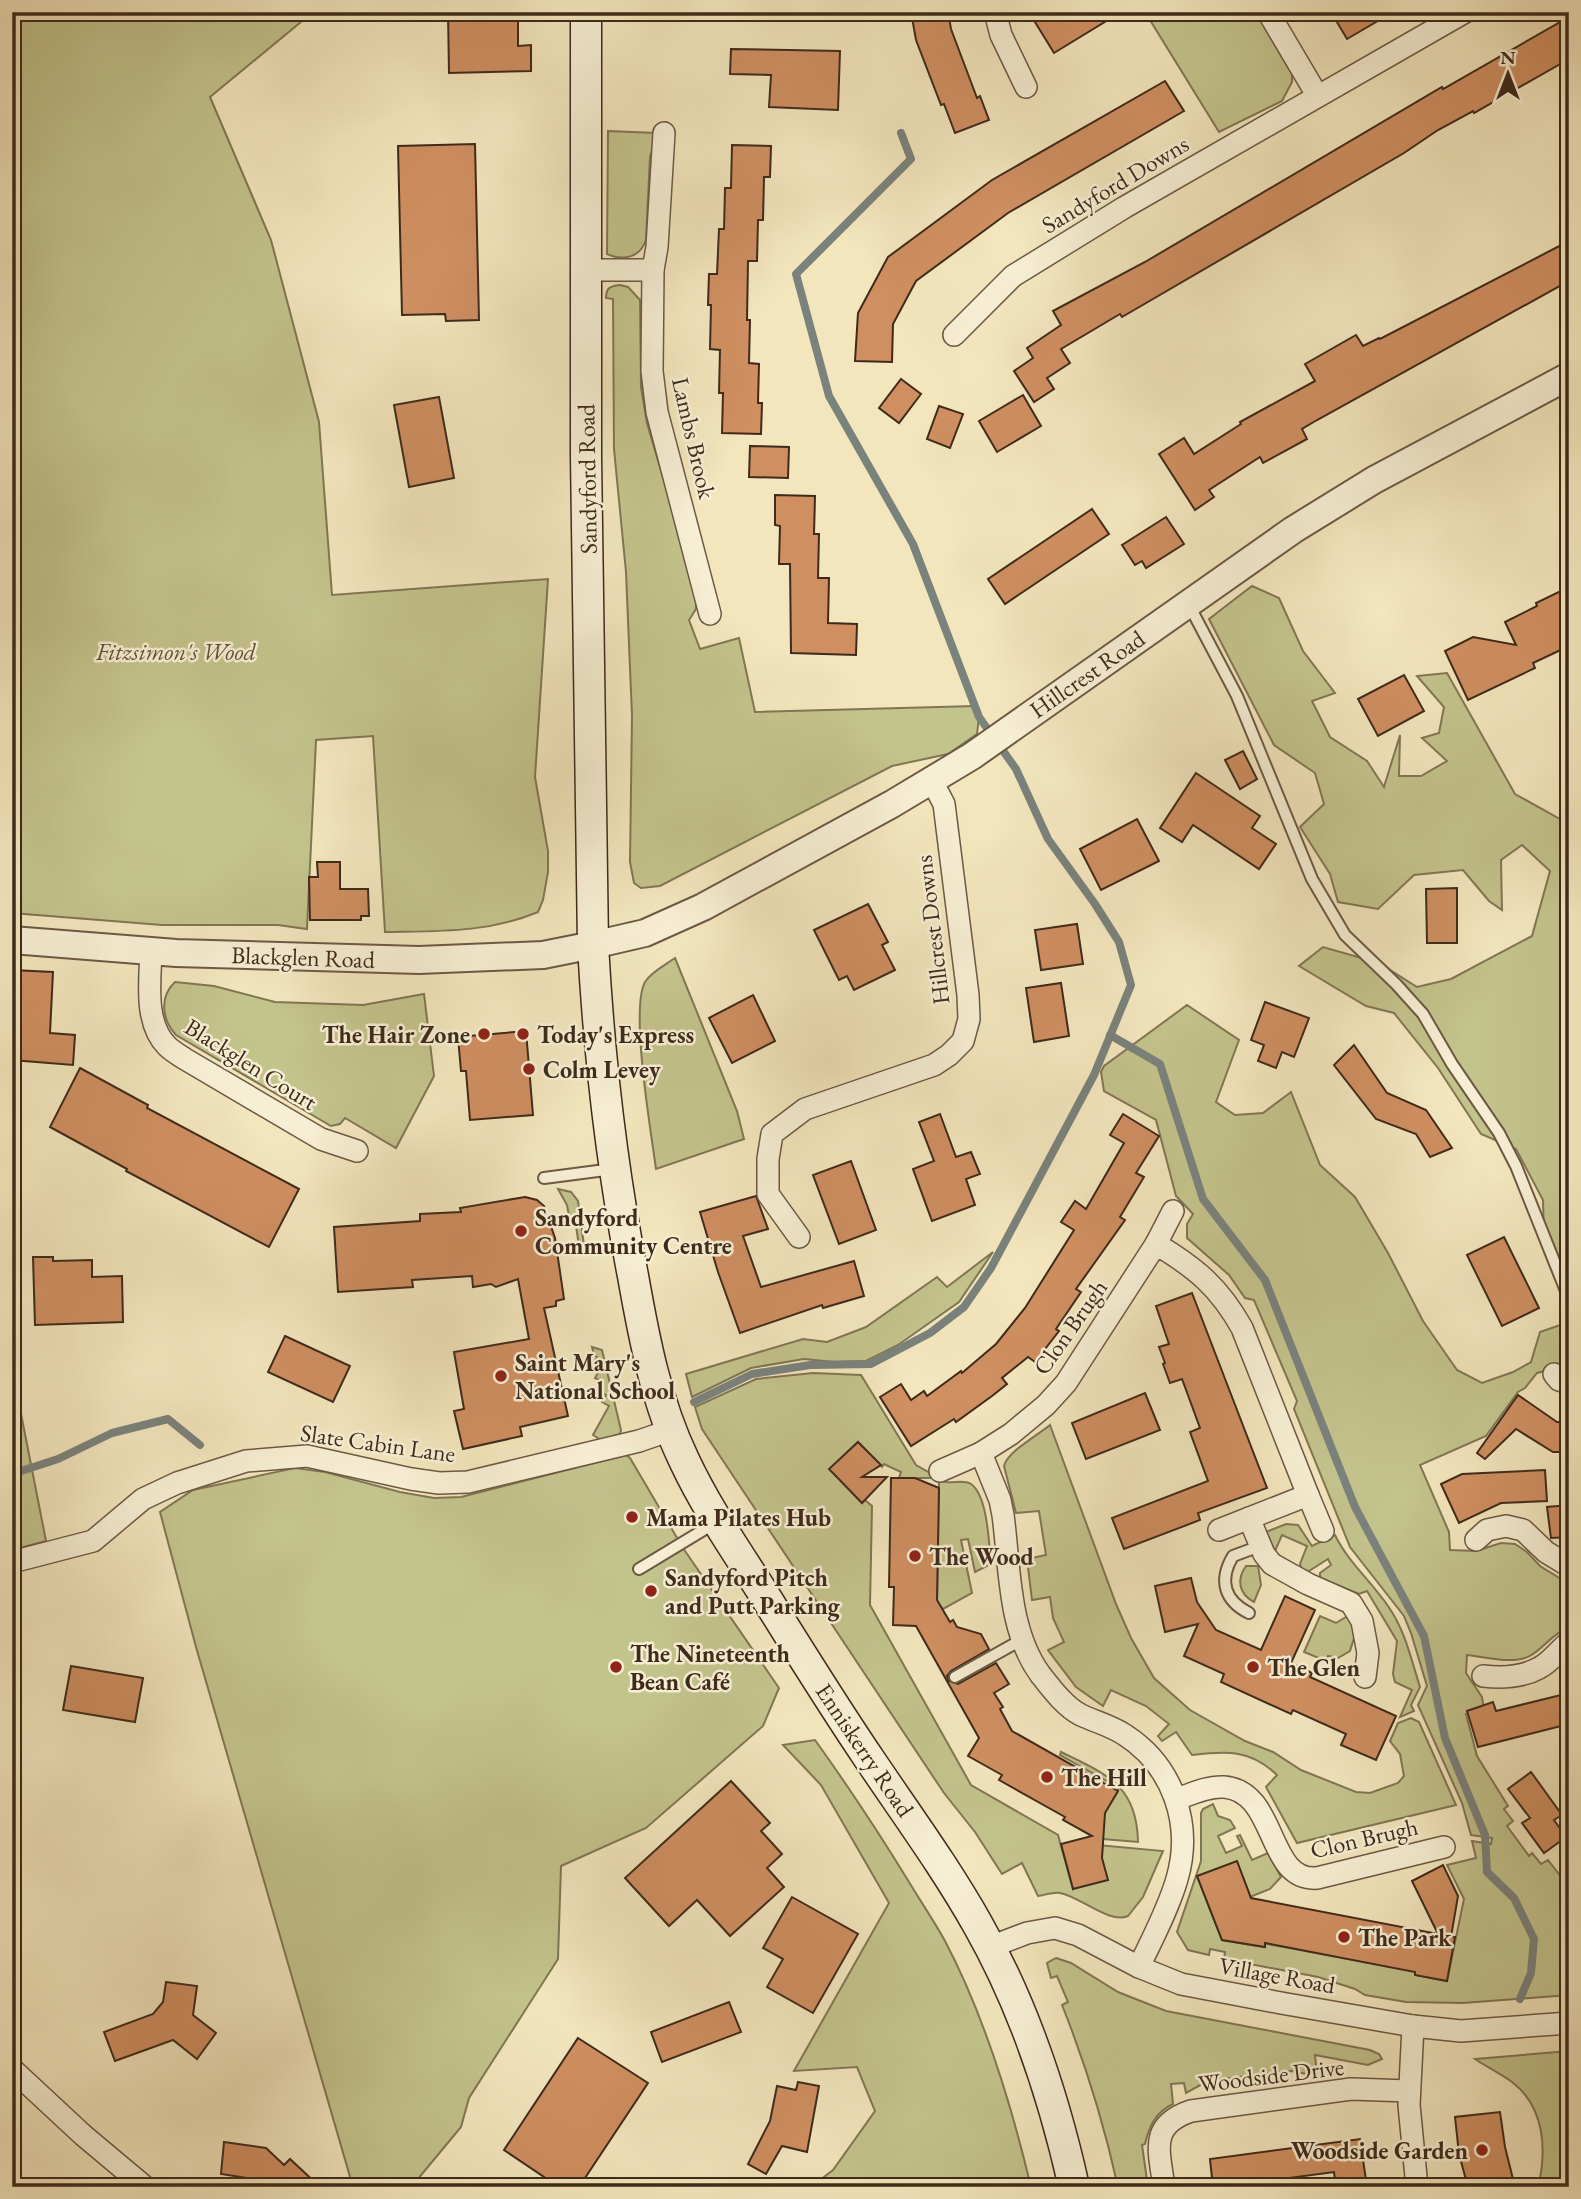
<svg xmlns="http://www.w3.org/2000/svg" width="1581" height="2199" font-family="'EB Garamond',serif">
  <rect width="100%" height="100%" fill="#f3e6bd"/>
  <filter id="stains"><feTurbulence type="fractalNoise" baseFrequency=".00286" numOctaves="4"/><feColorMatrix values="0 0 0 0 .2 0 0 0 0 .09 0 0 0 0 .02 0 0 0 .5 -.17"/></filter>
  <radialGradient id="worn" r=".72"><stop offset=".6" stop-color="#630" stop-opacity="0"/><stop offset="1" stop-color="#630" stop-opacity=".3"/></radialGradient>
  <g fill="#c3c38c" stroke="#817654" stroke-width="2">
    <path d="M12,12H313L210,97L271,240L319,422L332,595L548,579L535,777L548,851V872L543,900L538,912C488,933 438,931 385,932L373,736L316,740L307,929L278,925H162L12,913Z"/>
    <path d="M1145,12H1259L1292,72V82L1282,101L1219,132Z"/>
    <path d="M608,131L657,133L650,157L646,240C640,258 623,261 607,254Z"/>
    <path d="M620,285L628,287L640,300L641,387L647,423L696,590V609L689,620L700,649L739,638L755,712L975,706L979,717L977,734L948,754L892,766L660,886L641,888L634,883L630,862L632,716L626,572L614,449L613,299L606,298C606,288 610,286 620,285Z"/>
    <path d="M1252,586L1279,598L1303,651L1335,693L1312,701L1330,737L1367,761L1384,787L1400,735L1399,776H1421L1447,761L1422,738L1439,733L1444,707L1417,676L1447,673L1515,794L1560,819L1569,817V1311L1544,1242L1543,1200L1516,1149L1481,1134L1438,1068L1394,1013L1366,1006L1299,966L1323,947L1379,963L1417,987L1451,979L1532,936L1550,871L1522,845L1501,860L1502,910L1489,901L1463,870L1414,875L1378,909L1338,902L1330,874L1300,827L1324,804L1315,773L1274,745L1209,619Z"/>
    <path d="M675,958L737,1111L744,1139L656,1169C651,1132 630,1009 645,982C651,972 665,965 675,958Z"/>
    <path d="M175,982L214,986L275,1002L363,1005L424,994L434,1076L396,1148L345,1118L340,1124L331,1126L176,1035C162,1020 159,997 175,982Z"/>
    <path d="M1187,1005L1239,1040L1216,1102L1235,1115L1263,1113L1291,1092L1320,1165L1355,1197L1388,1253L1423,1321L1457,1370L1482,1383L1513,1372L1531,1362L1540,1332L1569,1322V1365L1537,1373L1525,1388L1518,1392L1486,1436L1420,1465L1449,1532L1450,1550L1476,1551L1501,1543L1515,1544L1527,1552L1540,1566L1569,1584V1627C1554,1633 1546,1645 1533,1654C1516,1666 1486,1657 1467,1655L1466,1673L1482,1697L1484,1710L1466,1714L1477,1756L1508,1806L1504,1809L1513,1821L1507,1826L1529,1856L1532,1853L1541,1864L1548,1860L1569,1887V1995L1463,2003L1406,2002L1365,1995L1355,1989L1318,1977L1224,1959L1225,1952L1210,1949L1209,1955L1188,1950L1177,1932L1201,1861V1813L1203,1809L1213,1804L1218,1816L1230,1820L1235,1828L1218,1836L1226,1853L1242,1846L1237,1836L1240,1835L1252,1860L1268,1853L1281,1877L1270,1889L1250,1897L1237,1862L1197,1876L1222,1940L1264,1947L1265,1943L1268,1944L1415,1971V1975L1447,1981L1464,1899L1447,1865L1476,1858L1472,1841L1491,1844L1492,1838L1471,1835L1462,1803L1418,1705L1427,1686L1411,1633L1404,1616L1350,1547L1294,1409L1297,1401L1254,1300L1245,1298L1229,1275L1187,1238V1224L1193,1214L1176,1196L1156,1120L1104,1091L1101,1072L1104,1066Z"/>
    <path d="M558,1189L571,1192L578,1201L585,1253L579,1246L575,1219L569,1216L567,1205Z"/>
    <path d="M993,1252L959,1302L898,1345L866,1361L834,1362L804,1359L751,1368L692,1397L686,1374L803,1339L827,1342L866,1327L937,1277L947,1287Z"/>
    <path d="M592,1347L602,1350L621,1430L620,1434L601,1440L593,1435L609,1406L602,1402L606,1395L598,1390L603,1382L595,1378L600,1369L592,1365L597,1357L594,1355Z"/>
    <path d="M12,1368L46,1541L12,1550Z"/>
    <path d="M813,1373L861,1375L916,1465L939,1478H899L901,1472L884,1464L882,1467L858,1442L830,1469L862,1503L865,1500L872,1506L870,1605L971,1785L1058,1835L1073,1889L1098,1845L1163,1851L1143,1897L1128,1916C1109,1924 1081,1897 1060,1893C1053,1892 1045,1895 1038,1896L1022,1863L1002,1874L975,1832L944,1793L702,1429L695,1407L756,1379Z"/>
    <path d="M1050,1425L1116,1604L1131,1638L1154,1678L1190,1710L1245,1741L1273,1752L1301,1770L1356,1792L1370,1793L1398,1783L1404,1776L1400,1754L1390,1741L1398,1723L1411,1718L1419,1722L1456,1805L1297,1843L1266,1787L1277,1775C1250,1749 1226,1751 1192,1755L1176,1732L1162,1741L1158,1736L1169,1724L1146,1706L1111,1690L1103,1706L1076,1687L1048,1650L1064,1642L1053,1618L1050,1597L1032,1600L1027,1559L1046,1555L1039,1511L1016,1513L1004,1466C1007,1452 1038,1435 1050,1425Z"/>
    <path d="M626,1455L630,1458L683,1548L779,1688L763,1726L646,1828L561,1866L558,1959L469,2098L461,2127L417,2180L419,2187H353L196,1647L160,1512L193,1490L295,1468L325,1472L400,1492L434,1498L461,1497Z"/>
    <path d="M939,1480C949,1486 962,1478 971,1484C988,1496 989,1545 991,1564L975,1572L968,1539L961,1540L972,1593L943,1609L941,1607L937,1609Z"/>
    <path d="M1286,1524L1298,1525L1312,1546L1335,1535C1348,1562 1371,1581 1388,1606C1405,1630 1411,1659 1420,1687L1411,1705L1414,1711L1400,1717L1412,1690L1395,1682L1393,1674L1397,1641L1367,1591L1359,1594L1320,1578V1573L1331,1565L1328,1559L1309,1571L1302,1570L1300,1564L1307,1546L1282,1535L1275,1551L1266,1532Z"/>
    <path d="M1246,1566H1258L1261,1585L1254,1602C1239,1594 1236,1580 1246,1566Z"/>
    <path d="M1351,1614L1355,1635L1350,1651L1338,1658L1328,1656L1326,1661L1304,1652L1320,1616L1336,1623Z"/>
    <path d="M815,1740C848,1786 879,1833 909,1882C921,1902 934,1921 945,1941C985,2017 1011,2103 1031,2187H811L833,2170L875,2111L857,2067L794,2071L889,1903L821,1785L783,1745Z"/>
    <path d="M1061,1752C1106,1774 1137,1785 1138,1842L1103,1839L1098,1825L1119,1788L1060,1755Z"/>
    <path d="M1056,1958L1071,1963L1118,1992L1166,2011L1370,2050L1379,2054L1382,2059L1368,2065L1315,2055L1317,2076L1291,2071L1213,2080L1206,2082L1186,2093L1184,2083L1171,2084L1173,2104C1156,2112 1149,2126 1145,2144L1142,2145L1148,2187H1118C1104,2124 1086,2065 1062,2005L1068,2002L1057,1976L1051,1978L1047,1963Z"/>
    <path d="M1569,2051V2187H1538C1547,2151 1545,2107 1512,2082C1501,2074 1487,2067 1475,2059Z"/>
  </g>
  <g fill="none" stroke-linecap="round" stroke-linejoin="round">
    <g stroke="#7a827c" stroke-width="8">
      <path d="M1110,1035L1160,1064L1203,1199L1265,1280L1355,1507L1424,1636L1445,1738L1485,1835L1487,1872L1514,1898L1534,1939L1531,1973L1520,1999"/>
      <path d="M694,1402L752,1374L810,1365L871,1364L930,1333L964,1307L991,1268L1094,1075L1131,985L1119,942L1095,904L1048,839L1016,769L979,717L913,544L829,396L796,274L911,159L901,133"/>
      <path d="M12,1474L58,1459L112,1433L168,1419L200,1445"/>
    </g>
  </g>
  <g fill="#cf8f61" stroke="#3f2a1b" stroke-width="2">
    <path d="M448,12H518V46L531,45V71L449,73Z"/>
    <path d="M911,12H948L951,29L977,98L980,96L989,120L955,133L944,104L941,105L916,40Z"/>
    <path d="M1052,12H1121L1054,53L1035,22Z"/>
    <path d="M1331,12H1393L1347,39Z"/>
    <path d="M1569,17V59L1474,113L1473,111L1438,130L1404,153L1122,317L1120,314L1061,349L1070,363L1047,378L1054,389L1034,402L1014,371L1033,358L1027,348L1061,325L1053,311L1145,262L1442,87L1443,89Z"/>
    <path d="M731,49L840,51L838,110L769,107L771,75L730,74Z"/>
    <path d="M1165,81L1184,111L1008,213L916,281L893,324L892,362L855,361L858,313L888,257L992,180Z"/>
    <path d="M475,144L479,320L446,321L445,314L402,315L398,146Z"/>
    <path d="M732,145L771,146L770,177H764L763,220H758L757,261H748L747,320H750L749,363L759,364L758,403H762L761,434L722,433L723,393H719L720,350L710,349L711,305H708L709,274H717L719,229H724L725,188H731Z"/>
    <path d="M1569,241V281L1317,420L1302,429L1307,439L1263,463L1260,457L1209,490L1214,497L1195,510L1159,454L1184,438L1194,454L1241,424L1240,422L1315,381L1305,364L1356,335L1363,346L1379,338L1380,339Z"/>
    <path d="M901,379L921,394L899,423L879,408Z"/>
    <path d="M1023,395L1041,426L997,452L979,421Z"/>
    <path d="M439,397L454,478L409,487L394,405Z"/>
    <path d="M939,406L963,414L950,448L927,439Z"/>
    <path d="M750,446L789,447L788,478L749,477Z"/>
    <path d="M775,495L815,496L814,534H819L818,578H829L828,623L857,624L856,655L791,653L790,564H779L780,526L775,525Z"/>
    <path d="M1092,509L1109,534L1005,604L988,579Z"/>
    <path d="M1166,517L1184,544L1146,568L1142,561L1135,565L1122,545Z"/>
    <path d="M1569,587V646L1533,663L1535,668L1468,700L1445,651L1473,637L1516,645L1505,622L1537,606L1536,603Z"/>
    <path d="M1404,675L1424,711L1378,736L1358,699Z"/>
    <path d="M1243,751L1257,779L1240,789L1225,760Z"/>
    <path d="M1196,773L1260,816L1252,828L1276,844L1259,869L1193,825L1182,842L1160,828Z"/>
    <path d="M1137,819L1159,861L1101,890L1080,849Z"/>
    <path d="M317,862H340V889H368L369,916H361V920H310L309,877H318Z"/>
    <path d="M1457,888V943H1427L1426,889Z"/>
    <path d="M868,904L888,942L882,945L895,970L854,990L847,976L839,980L814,930Z"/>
    <path d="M1077,924L1083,964L1041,970L1035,930Z"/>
    <path d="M12,970L53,972L50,1033L75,1035L73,1065L12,1060Z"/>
    <path d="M1061,983L1069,1036L1034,1042L1026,988Z"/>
    <path d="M753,995L775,1041L732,1063L709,1018Z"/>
    <path d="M1265,1002L1309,1018L1294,1057L1282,1052L1276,1068L1258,1061L1264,1045L1251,1040Z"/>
    <path d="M526,1031L533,1115L470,1120L466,1071H461L458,1037Z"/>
    <path d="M1354,1045L1387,1093L1426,1110L1452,1148L1430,1157L1416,1134L1376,1119L1334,1065Z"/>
    <path d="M80,1068L148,1105L147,1108L299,1189L269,1247L126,1171L127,1169L50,1127Z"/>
    <path d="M940,1114L956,1157L971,1152L980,1174L966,1179L975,1205L932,1221L913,1169L934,1161L919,1122Z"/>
    <path d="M1123,1114L1159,1136L1136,1173L1144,1177L1120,1217L1125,1220L1076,1289L1081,1292L1056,1329L1059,1331L1035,1362L1028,1357L1002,1378L1007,1384L992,1396L956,1422L954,1419L911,1446L880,1397L901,1384L911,1400L924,1391L927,1396L961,1371L962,1373L996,1344L1025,1308L1074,1230L1061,1222L1075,1201L1086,1209L1124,1143L1110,1135Z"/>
    <path d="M851,1161L876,1230L839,1244L813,1175Z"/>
    <path d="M756,1196L768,1229L743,1236L761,1287L854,1261L864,1296L823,1308L822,1305L740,1333L718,1272L700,1212Z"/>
    <path d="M525,1197L537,1200L544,1206L555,1238L564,1299L556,1301V1306L544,1308L568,1416L520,1427L522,1436L463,1449L454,1411L464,1409L454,1352L529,1339L518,1279L496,1287L491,1284L473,1287L472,1276L412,1280L413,1287L338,1292L334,1227L420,1221V1214L461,1212L460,1208Z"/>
    <path d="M1504,1237L1539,1308L1502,1326L1467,1255Z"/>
    <path d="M33,1257H53V1261L92,1260V1277L122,1276L123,1322L35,1325Z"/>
    <path d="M1192,1293L1267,1488L1198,1513L1200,1520L1124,1549L1112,1518L1208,1481L1190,1432L1200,1428L1182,1379L1170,1383L1163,1364L1165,1363L1159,1347L1169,1344L1156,1306Z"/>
    <path d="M285,1336L350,1366L333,1402L268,1372Z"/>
    <path d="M1145,1393L1160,1430L1086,1459L1072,1423Z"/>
    <path d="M1518,1395L1557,1422H1569V1452H1553L1516,1429L1485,1459L1477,1453Z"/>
    <path d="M858,1442L881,1465L862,1477H887L862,1503L829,1469Z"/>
    <path d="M1545,1470L1547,1501L1501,1503L1459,1523L1441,1484L1462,1474Z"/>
    <path d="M891,1478H915L939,1488L937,1600L950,1622L953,1620L957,1627L981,1634L989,1649L951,1671L947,1676L949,1681L958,1684L996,1663L1009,1684L994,1693L1003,1707L1000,1709L1012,1731L1118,1791L1105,1813L1102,1858L1108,1880L1073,1889L1061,1844L1092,1836L1063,1820L1065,1817L999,1780L1002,1775L968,1756L979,1738L916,1626L893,1625L894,1587H889Z"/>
    <path d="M1569,1505V1537L1551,1538L1547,1507Z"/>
    <path d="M1191,1578L1197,1602L1216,1630L1261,1650L1285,1596L1315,1610L1291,1663L1312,1673L1310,1677L1396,1716L1376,1760L1341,1745L1346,1734L1293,1710L1291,1714L1221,1682L1224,1674L1184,1656L1198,1624L1165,1632L1155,1586Z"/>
    <path d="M71,1666L143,1678L135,1722L63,1710Z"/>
    <path d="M1569,1693V1724L1478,1747L1467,1711L1493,1702L1496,1711Z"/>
    <path d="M1531,1772L1562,1815L1554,1820L1566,1837L1544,1853L1522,1823L1530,1818L1508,1789Z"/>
    <path d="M731,1781L770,1823L761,1831L782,1854L767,1868L784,1887L730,1936L697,1900L669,1926L625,1878Z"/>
    <path d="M1237,1861L1251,1898L1438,1934L1412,1881L1443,1865L1458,1896L1451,1937H1455L1447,1981L1415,1975V1972L1265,1943V1947L1222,1940L1197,1876Z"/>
    <path d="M792,1897L858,1934L813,2013L767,1987L783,1959L763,1948Z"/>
    <path d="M166,1982L197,1986L193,2015L216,2033L197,2059L173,2040L115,2061L104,2032L153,2014L163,2002Z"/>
    <path d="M729,2002L741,2032L662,2062L651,2032Z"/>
    <path d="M578,2038L648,2083L579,2187H559L504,2150Z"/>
    <path d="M798,2082L819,2086L807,2152L782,2146L766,2174L748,2164L770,2121L777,2086L796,2090Z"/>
    <path d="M1500,2112L1505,2147L1515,2187H1468L1459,2154L1455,2117Z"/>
    <path d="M1360,2139L1367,2187H1336L1334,2172L1244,2184V2187H1213L1210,2159Z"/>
    <path d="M224,2142L266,2148L284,2165L290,2159L320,2187H262L253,2179L221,2174Z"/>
  </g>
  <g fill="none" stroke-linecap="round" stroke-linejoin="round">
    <defs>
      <g id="service">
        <path d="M1189,605L1237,696L1312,879L1345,935L1396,984L1423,1014L1452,1064L1499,1133L1516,1166L1566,1291"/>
        <path d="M544,1178L613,1169"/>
        <path d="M639,1569L715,1523"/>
        <path d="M1249,1613C1225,1601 1218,1581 1233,1556L1260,1546"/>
        <path d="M955,1677L1023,1639"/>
      </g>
      <g id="minor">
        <path d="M995,12L1001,35L1026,87"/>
        <path d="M1268,12L1317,95"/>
        <path d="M664,133L657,247L653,270L652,371L657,412L710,614"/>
        <path d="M586,270H653"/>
        <path d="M954,335L1013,276L1125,207L1465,12"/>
        <path d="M151,951C150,981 144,1023 167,1046C172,1051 179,1055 185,1059L321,1139L357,1151"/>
        <path d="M799,1237L768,1194V1159L772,1134L805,1109L934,1065L949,1055L963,1041L969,1019L968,995L944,804L932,781"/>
        <path d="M1156,1244L1173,1211"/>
        <path d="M1554,1374L1559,1380L1569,1383"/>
        <path d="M940,1471L981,1453"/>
        <path d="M1308,1495L1323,1531"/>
        <path d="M1249,1518L1264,1554L1272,1564L1308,1584L1351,1603L1362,1621L1368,1653L1365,1677"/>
        <path d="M1476,1540L1487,1530L1506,1526L1523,1530L1546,1552L1569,1566"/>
        <path d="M12,1562L93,1541L143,1499L177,1483L246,1461L307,1456L411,1479L439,1483L468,1482L639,1441L671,1430"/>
        <path d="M1483,1676C1501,1678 1523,1677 1539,1668C1550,1663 1559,1650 1569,1642"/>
        <path d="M1177,1799C1191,1794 1208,1786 1224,1787C1278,1791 1266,1882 1317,1878L1444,1847"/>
        <path d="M990,1947L1027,1933L1055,1928L1078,1935L1139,1967L1181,1984L1281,2003L1413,2026L1461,2031L1569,2023"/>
        <path d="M1139,1967C1152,1939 1168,1910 1177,1879C1193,1824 1173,1766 1125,1735C1112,1726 1096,1722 1081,1715C1065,1707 1051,1688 1040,1674C1008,1630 1010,1567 1003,1515L1000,1500L981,1453L1011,1434L1046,1405L1066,1383L1156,1244C1196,1268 1219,1287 1242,1328L1308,1495L1219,1530"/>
        <path d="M1413,2026L1409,2105L1417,2187"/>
        <path d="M12,2069L83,2135L145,2187"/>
        <path d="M1164,2187C1159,2150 1149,2125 1191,2111L1351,2089L1409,2091"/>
      </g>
      <path id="tertiary" d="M12,940L176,953L419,960L543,955L593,945L645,933L703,907L892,804L972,756L1293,530L1374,480L1569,376"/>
      <path id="secondary" d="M586,12V456L593,945C599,1056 612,1168 633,1276C644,1338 656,1402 684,1460C705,1505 733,1546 760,1588C796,1646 832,1704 870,1760C907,1815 946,1868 978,1925C1024,2006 1054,2097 1074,2187"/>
    </defs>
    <use href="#service" stroke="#6c5944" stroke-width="14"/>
    <use href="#minor" stroke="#6c5944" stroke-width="24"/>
    <use href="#tertiary" stroke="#6c5944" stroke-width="30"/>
    <use href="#secondary" stroke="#3f2a1b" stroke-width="33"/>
    <use href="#service" stroke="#f7efd4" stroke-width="10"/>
    <use href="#minor" stroke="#f7efd4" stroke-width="21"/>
    <use href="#tertiary" stroke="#f7efd4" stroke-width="26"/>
    <use href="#secondary" stroke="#f7efd4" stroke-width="30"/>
  </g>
  <g fill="#8f2418" stroke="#f7efd4" stroke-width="2.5">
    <circle cx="484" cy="1034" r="7"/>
    <circle cx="523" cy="1034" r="7"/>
    <circle cx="529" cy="1069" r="7"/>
    <circle cx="521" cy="1231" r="7"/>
    <circle cx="501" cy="1376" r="7"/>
    <circle cx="632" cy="1517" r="7"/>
    <circle cx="915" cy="1556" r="7"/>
    <circle cx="651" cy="1591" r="7"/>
    <circle cx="616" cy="1667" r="7"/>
    <circle cx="1253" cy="1667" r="7"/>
    <circle cx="1047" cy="1777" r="7"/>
    <circle cx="1344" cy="1937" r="7"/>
    <circle cx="1482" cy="2150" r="7"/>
  </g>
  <g text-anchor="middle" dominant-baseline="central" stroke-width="5" stroke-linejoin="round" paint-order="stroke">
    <g font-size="24" fill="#3f2a1b" stroke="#f7efd4">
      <text transform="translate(1115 184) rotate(-31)">Sandyford Downs</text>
      <text transform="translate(694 438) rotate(77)">Lambs Brook</text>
      <text transform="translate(587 479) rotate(-91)">Sandyford Road</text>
      <text transform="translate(1087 674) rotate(-35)">Hillcrest Road</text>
      <text transform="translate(932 930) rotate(-97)">Hillcrest Downs</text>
      <text transform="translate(303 957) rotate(2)">Blackglen Road</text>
      <text transform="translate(251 1064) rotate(32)">Blackglen Court</text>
      <text transform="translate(1070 1327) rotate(-55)">Clon Brugh</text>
      <text transform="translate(378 1443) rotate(8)">Slate Cabin Lane</text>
      <text transform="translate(865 1750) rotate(56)">Enniskerry Road</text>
      <text transform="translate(1364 1838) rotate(-13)">Clon Brugh</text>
      <text transform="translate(1277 1975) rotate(10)">Village Road</text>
      <text transform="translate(1271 2075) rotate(-7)">Woodside Drive</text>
    </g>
    <g font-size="24" font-style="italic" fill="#605037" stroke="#f7efd4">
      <text x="176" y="651">Fitzsimon's Wood</text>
    </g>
    <g font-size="24" font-weight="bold" fill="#3f2a1b" stroke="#f7efd4" text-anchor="start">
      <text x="470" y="1034" text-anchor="end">The Hair Zone</text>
      <text x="537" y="1034">Today's Express</text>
      <text x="543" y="1069">Colm Levey</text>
      <text x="535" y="1217">Sandyford<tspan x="535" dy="28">Community Centre</tspan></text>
      <text x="515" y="1362">Saint Mary's<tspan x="515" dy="28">National School</tspan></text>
      <text x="646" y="1517">Mama Pilates Hub</text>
      <text x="929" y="1556">The Wood</text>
      <text x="665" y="1577">Sandyford Pitch<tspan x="665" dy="28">and Putt Parking</tspan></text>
      <text x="630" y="1653">The Nineteenth<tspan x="630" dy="28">Bean Café</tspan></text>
      <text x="1267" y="1667">The Glen</text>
      <text x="1061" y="1777">The Hill</text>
      <text x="1358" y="1937">The Park</text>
      <text x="1468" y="2150" text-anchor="end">Woodside Garden</text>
    </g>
  </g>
  <rect width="1581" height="2199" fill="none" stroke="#f3e6bd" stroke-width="42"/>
  <rect x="14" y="14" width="1553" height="2171" fill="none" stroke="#3f2a1b" stroke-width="3.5"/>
  <rect x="21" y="21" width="1539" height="2157" fill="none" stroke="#3f2a1b" stroke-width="2"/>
  <g transform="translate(1508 74)" stroke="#f7efd4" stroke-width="5" paint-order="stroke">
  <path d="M0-5L12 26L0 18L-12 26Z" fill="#3f2a1b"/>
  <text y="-10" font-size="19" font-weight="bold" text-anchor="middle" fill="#3f2a1b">N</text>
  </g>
  <rect width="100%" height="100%" filter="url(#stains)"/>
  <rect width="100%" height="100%" fill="url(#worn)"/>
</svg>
